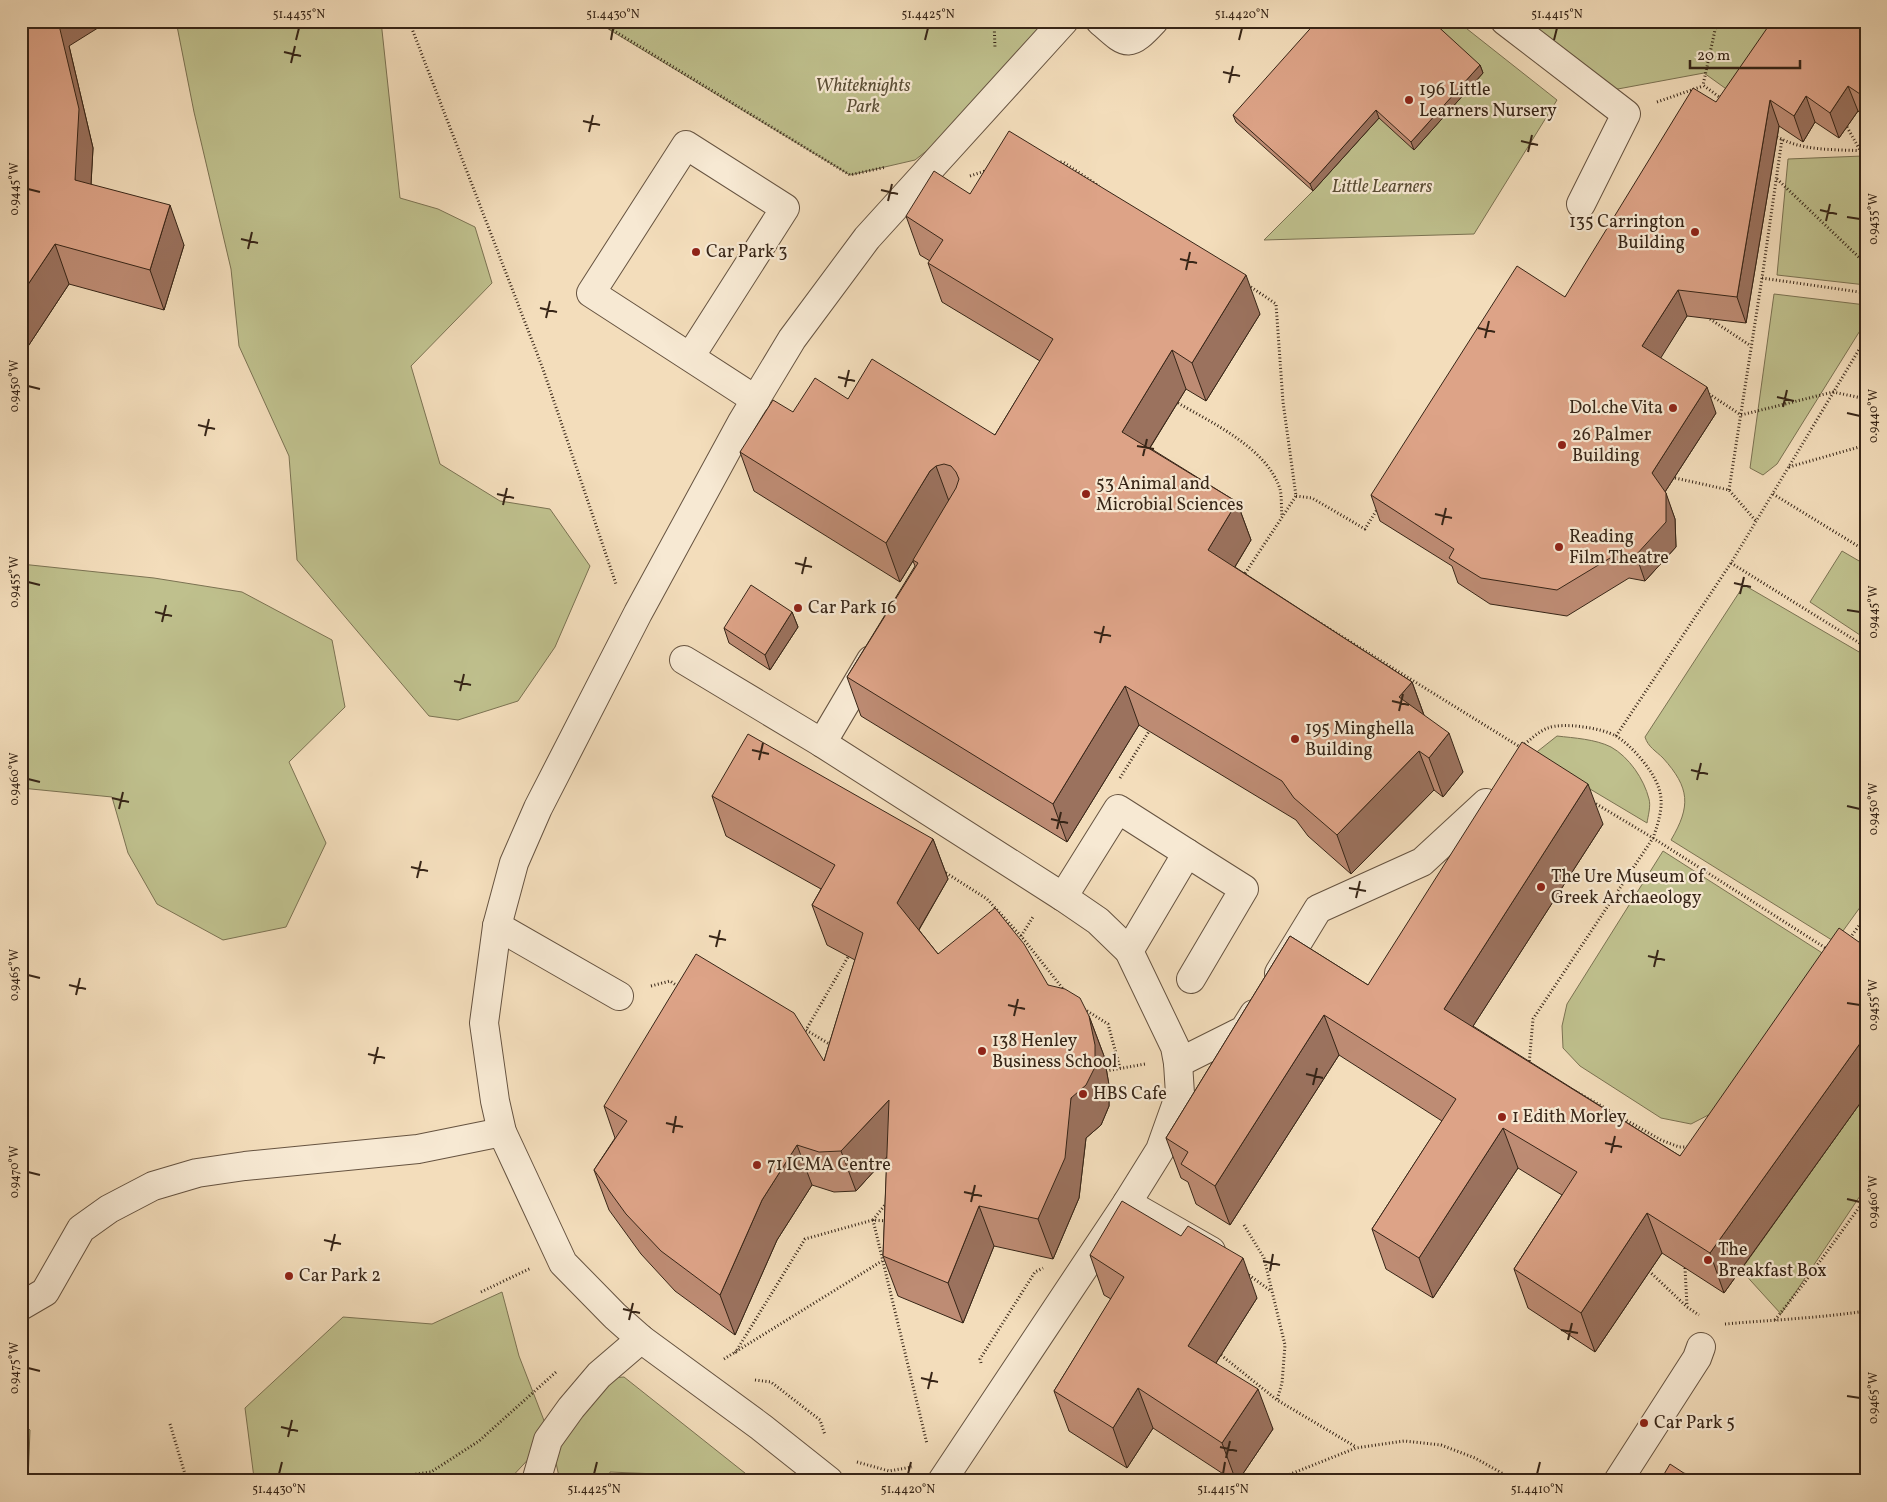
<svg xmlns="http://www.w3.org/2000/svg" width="1887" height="1502" font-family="Vollkorn,serif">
  <rect width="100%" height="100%" fill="#f3ddbb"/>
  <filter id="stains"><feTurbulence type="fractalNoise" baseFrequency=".004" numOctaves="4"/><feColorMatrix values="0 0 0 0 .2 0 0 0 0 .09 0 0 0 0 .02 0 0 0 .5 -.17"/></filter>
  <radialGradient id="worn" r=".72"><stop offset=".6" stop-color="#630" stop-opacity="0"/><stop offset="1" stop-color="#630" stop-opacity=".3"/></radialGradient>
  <g fill="#bfc08d" stroke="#7b7252">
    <path d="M176,21H381L400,198L438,209L475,227L492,283L411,366L440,464L500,501L550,509L590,566L555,647L518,701L458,720L429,716L297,560L289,456L239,346L231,269L194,112Z"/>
    <path d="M595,21H1064L996,96L915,160L850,175Z"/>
    <path d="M1426,21H1457L1557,100L1474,234L1264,240L1313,191L1331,110L1483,73Z"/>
    <path d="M1521,21H1799L1743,101L1704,73L1607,91Z"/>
    <path d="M1863,156L1866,157V285L1777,275L1788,159Z"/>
    <path d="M1774,294L1866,305V321L1777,464L1763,475L1750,468Z"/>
    <path d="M1842,551L1866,565V639L1810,602Z"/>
    <path d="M21,564L154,578L242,592L332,640L345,707L289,762L326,843L286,927L223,940L157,904L128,853L112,797L21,788Z"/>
    <path d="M1744,585L1866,656V899L1835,942L1671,840C1691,806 1690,788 1663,758C1656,751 1648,747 1645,737Z"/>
    <path d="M1557,736C1574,738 1595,739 1611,747C1629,757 1644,779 1649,799C1651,806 1648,816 1647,823L1533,755Z"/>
    <path d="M1663,851L1827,956L1716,1111L1691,1124L1661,1118L1580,1066L1563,1048L1562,1026L1567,1004Z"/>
    <path d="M1866,1095V1187L1781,1314L1741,1270Z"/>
    <path d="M502,1292L519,1356L550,1436L508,1481H211L254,1478L245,1408L343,1317L432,1324Z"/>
    <path d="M624,1377L755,1481H729V1477L610,1472L609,1481H560L556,1463L562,1439L609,1378Z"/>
    <path d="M21,1421L30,1430L28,1481H21Z"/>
  </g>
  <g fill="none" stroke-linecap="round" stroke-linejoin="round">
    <defs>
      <g id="minor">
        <path d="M1100,21C1127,45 1128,49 1154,21"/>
        <path d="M1505,21L1626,114L1581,204"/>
        <path d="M690,357L785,208L686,145L591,293L756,400"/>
        <path d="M684,660L822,743L1063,897L1098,921L1129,951L1175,1047L1178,1063L1180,1094L1160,1150L1127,1203L942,1481"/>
        <path d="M822,743L871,660"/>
        <path d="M1187,853L1244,889L1191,979"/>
        <path d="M1063,897L1118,809L1187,853L1129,951"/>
        <path d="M497,926L619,996"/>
        <path d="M1279,973L1318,909L1422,862L1486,803"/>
        <path d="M1178,1063L1244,1030L1254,1014"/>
        <path d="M1127,1203L1211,1251"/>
        <path d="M21,1306L45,1292L81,1229L109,1209L153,1186L197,1173L245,1166L418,1149L502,1132"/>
        <path d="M539,1481L537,1478L548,1440L571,1408L599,1375L641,1339"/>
        <path d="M829,1481L761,1427L641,1339L615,1316L563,1263L502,1132L495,1101L484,1023L497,926L514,863L538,808L638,613L742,422L792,339L867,238L1064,21"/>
        <path d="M1618,1481L1697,1358L1701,1347"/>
      </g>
    </defs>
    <use href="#minor" stroke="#665340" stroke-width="30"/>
    <g stroke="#372517" stroke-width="3" stroke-dasharray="1 2.5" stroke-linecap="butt">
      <path d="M409,21L543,369L616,584"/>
      <path d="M598,21L850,175L886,167"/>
      <path d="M994,21L995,48"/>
      <path d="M1717,21L1703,85L1722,99"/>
      <path d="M1657,102L1703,86"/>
      <path d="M1847,127L1860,150"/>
      <path d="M1774,135C1801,152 1835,149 1866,151"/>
      <path d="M1057,162H1063L1099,186"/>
      <path d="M970,176L985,171"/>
      <path d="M1777,179L1866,264"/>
      <path d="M1762,278L1866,293"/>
      <path d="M1710,319L1751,346"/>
      <path d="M1706,392L1741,415L1833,392L1866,399"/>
      <path d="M1178,403C1212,423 1267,448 1280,489C1282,497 1281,508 1282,516"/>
      <path d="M1789,467L1866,445"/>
      <path d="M1675,478L1729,490L1756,521"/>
      <path d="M1729,490L1762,278L1782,139"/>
      <path d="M1773,494L1866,551"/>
      <path d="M1296,496L1312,498L1365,529L1378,508"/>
      <path d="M1731,563L1866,647"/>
      <path d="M1245,576L1244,575L1296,496L1283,402L1276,304L1248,285"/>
      <path d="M1312,618L1520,747"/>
      <path d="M1616,736L1731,563L1866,338"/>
      <path d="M1522,746C1530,740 1539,731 1548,728C1563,722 1602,728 1616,736C1631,745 1652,769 1658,786C1665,803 1659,821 1653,838L1533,1019L1529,1065"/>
      <path d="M1120,778L1151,728"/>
      <path d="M1593,802L1653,838L1827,949"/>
      <path d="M943,871L987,899L1021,936L1064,990"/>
      <path d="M1021,936L1033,917"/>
      <path d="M1850,938L1866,916"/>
      <path d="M651,986L670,981L679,987"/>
      <path d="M1084,1009L1108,1024L1120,1068"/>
      <path d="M831,1045L806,1030L848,957"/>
      <path d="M1106,1071L1145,1064"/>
      <path d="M1575,1091L1661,1140L1679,1147H1690"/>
      <path d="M873,1220L888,1201"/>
      <path d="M873,1220L927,1444"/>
      <path d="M1244,1225L1264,1258L1285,1345L1282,1383L1277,1400"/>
      <path d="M1685,1268L1687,1306"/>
      <path d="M1649,1271L1687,1307L1699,1315"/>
      <path d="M1246,1273L1271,1291"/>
      <path d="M481,1292L531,1268"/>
      <path d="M1775,1320L1805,1282L1866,1198"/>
      <path d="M1725,1324C1772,1320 1819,1318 1866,1311"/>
      <path d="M735,1353L805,1239L873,1220L888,1221"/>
      <path d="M1221,1355L1277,1400L1356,1447"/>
      <path d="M724,1359L882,1261"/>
      <path d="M981,1363L980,1359L1035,1272L1043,1268"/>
      <path d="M755,1380L771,1382L820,1420L825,1435"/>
      <path d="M170,1424L187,1481"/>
      <path d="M857,1462L889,1471L912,1467"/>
      <path d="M1684,1474L1703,1481"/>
      <path d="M211,1481L255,1479L318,1481"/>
      <path d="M367,1481L431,1472L479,1441L556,1372"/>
      <path d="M1273,1481L1356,1448L1404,1441L1441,1445L1475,1458L1516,1481"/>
    </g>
    <use href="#minor" stroke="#f7e9d3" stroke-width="28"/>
  </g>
  <g fill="#be8c74" stroke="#372517">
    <path d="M21,21L69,46L93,148L91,184L184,245L164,310L69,284L21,357Z"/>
    <path d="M1866,21V117L1858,111L1839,138L1815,122L1803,142L1779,126L1746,323L1687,316L1660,358L1716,413L1665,492L1675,519L1676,547L1645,581L1629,578L1567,616L1490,604L1458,583L1452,566L1380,521L1371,495L1565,297L1716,102Z"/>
    <path d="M1480,65L1483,73L1414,150L1379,118L1313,191L1236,122L1233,115Z"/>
    <path d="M970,194L1260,314L1206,401L1186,389L1150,448L1237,502L1251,540L1235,567L1412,682L1424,715L1463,772L1443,797L1434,790L1351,874L1308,836L1296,820L1139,725L1067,842L861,716L847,677L915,566L913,561L900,582L754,491L740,452L793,412L848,399L995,435L1040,361L942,302L928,263L930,261L920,255L906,216Z"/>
    <path d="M792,612L798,627L770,670L729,643L724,628Z"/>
    <path d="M712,796L933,839L948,879L919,930L938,954L1048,985L1089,1016L1104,1056L1109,1085V1106L1101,1125L1086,1138L1079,1198L1053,1259L994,1246L963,1323L898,1296L883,1256L887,1157L856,1191L834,1192L812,1185L777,1240L735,1335L675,1291L641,1254L609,1210L594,1170L615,1138L604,1106L824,1061L855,960L827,945L812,905L821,889L726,836Z"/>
    <path d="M1603,824L1473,1026L1680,1156L1866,947V1095L1724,1293L1662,1253L1595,1352L1528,1308L1514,1269L1562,1195L1518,1168L1433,1298L1386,1269L1372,1229L1442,1121L1339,1055L1230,1225L1196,1204L1188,1182L1181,1178L1166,1138L1290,936L1368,985Z"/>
    <path d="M1090,1255L1257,1298L1216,1363L1273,1429L1238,1481H1234L1153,1428L1127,1468L1069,1431L1054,1391L1111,1299L1104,1295Z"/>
  </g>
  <g fill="#9b725e" stroke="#372517">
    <path d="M58,21H109L69,46L93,148L89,220L75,180Z"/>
    <path d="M1480,65L1483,73L1414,150L1411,142Z"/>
    <path d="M1848,86L1858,111L1839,138L1830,113Z"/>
    <path d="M1806,96L1815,122L1803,142L1794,116Z"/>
    <path d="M1770,100L1779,126L1746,323L1737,297Z"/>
    <path d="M1376,110L1379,118L1313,191L1310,184Z"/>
    <path d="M170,205L184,245L164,310L150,270Z"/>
    <path d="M55,244L69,284L21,357V295Z"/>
    <path d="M1246,275L1260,314L1206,401L1192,363Z"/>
    <path d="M1678,290L1687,316L1652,372L1642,346Z"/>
    <path d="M1172,350L1186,389L1136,470L1122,432Z"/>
    <path d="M1707,387L1716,413L1661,498L1652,473Z"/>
    <path d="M936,466L950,504L944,510L900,582L886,543L930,471Z"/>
    <path d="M1666,493L1675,519L1676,547L1645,581L1636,555Z"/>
    <path d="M1237,502L1251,540L1222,588L1208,550Z"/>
    <path d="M792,612L798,627L770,670L765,655Z"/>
    <path d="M1412,682L1426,721L1399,697Z"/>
    <path d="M1125,686L1139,725L1067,842L1053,804Z"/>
    <path d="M1449,733L1463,772L1443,797L1429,758Z"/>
    <path d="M1419,751L1434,790L1351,874L1337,835Z"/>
    <path d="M1588,784L1603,824L1459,1048L1444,1009Z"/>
    <path d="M933,839L948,879L911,943L897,903Z"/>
    <path d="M1324,1015L1339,1055L1230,1225L1215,1186Z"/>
    <path d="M1089,1016L1104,1056L1109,1085V1106L1101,1125L1086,1138L1079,1198L1053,1259L1038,1219L1071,1098Z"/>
    <path d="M1866,1035V1095L1724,1293L1710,1253Z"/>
    <path d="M889,1100L903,1139L856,1191L841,1151Z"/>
    <path d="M1503,1128L1518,1168L1433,1298L1419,1258Z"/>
    <path d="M797,1145L812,1185L777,1240L735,1335L720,1295L762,1200Z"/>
    <path d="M979,1206L994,1246L963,1323L948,1283Z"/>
    <path d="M1647,1213L1662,1253L1595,1352L1581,1313Z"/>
    <path d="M1243,1258L1257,1298L1202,1385L1188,1346Z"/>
    <path d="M1138,1388L1153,1428L1127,1468L1113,1428Z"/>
    <path d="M1258,1389L1273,1429L1238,1481H1236L1222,1443Z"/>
  </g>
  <g fill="#dda387" stroke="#372517">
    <path d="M21,21H58L79,109L75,180L170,205L150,270L55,244L21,295Z"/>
    <path d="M1317,21H1432L1480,65L1411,142L1376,110L1310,184L1233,115Z"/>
    <path d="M1772,21H1866V98L1848,86L1830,113L1806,96L1794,116L1770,100L1737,297L1678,290L1642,346L1707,387L1652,473L1666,493V522L1636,555L1620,552L1557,590L1481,578L1449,558L1454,549L1371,495L1517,266L1565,297L1693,88L1716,102Z"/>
    <path d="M1009,131L1246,275L1192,363L1172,350L1122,432L1237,502L1208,550L1412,682L1399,697L1449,733L1429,758L1419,751L1337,835L1294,798L1282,781L1125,686L1053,804L847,677L918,563L913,560L956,488L959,479L956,472L951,466L944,464L936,466L930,471L886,543L740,452L773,400L793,412L815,378L848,399L872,359L995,435L1053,339L928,263L943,240L906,216L934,171L970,194Z"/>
    <path d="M751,585L792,612L765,655L724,628Z"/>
    <path d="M748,734L933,839L897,903L938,954L995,908L1024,944L1048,985L1065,989L1080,998L1089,1016L1095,1045V1067L1086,1085L1071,1098L1065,1158L1038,1219L979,1206L948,1283L883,1256L889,1100L841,1151L819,1152L797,1145L762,1200L720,1295L661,1251L626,1214L594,1170L627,1121L604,1106L696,954L794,1013L824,1061L863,933L812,905L835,865L712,796Z"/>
    <path d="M1522,742L1588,784L1444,1009L1680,1156L1839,928L1866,947V1035L1710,1253L1647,1213L1581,1313L1514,1269L1577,1172L1503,1128L1419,1258L1372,1229L1456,1099L1324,1015L1215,1186L1181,1164L1188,1152L1166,1138L1290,936L1368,985Z"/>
    <path d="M1122,1201L1181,1236L1188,1226L1243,1258L1188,1346L1258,1389L1222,1443L1138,1388L1113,1428L1054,1391L1124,1277L1090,1255Z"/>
    <path d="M1670,1464L1696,1481H1660Z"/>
  </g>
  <path fill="none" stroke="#372517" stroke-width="2" d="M296,40L299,28M611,40L613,28M925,40L928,28M1239,40L1242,28M1554,40L1557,28M284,52L301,56M291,63L295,46M1223,72L1240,76M1229,83L1233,66M583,121L600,125M589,132L593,115M1521,141L1538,145M1528,152L1532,135M28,189L40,192M881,190L898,194M888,201L892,184M1820,210L1837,214M1847,217L1860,219M1826,221L1830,204M241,239L258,243M248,249L252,232M1180,259L1197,263M1186,270L1190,252M540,308L557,312M546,318L550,301M1478,328L1495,332M1485,338L1489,321M838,377L855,381M28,386L40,389M845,387L849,370M1777,397L1794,401M1783,407L1787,390M1847,413L1860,416M198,425L215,429M205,436L209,419M1137,446L1154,449M1143,456L1147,439M497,494L514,498M503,505L507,488M1435,514L1452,518M1442,525L1446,508M795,563L812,567M802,574L806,557M28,582L40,585M1734,583L1751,587M1740,594L1744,577M1847,610L1860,612M155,612L172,616M162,622L166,605M1094,632L1111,636M1100,643L1104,626M454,681L471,685M460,691L464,674M1392,701L1409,705M1399,711L1403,694M752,750L769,754M759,760L763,743M1691,770L1708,774M28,779L40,782M1697,780L1701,763M112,798L129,802M1847,806L1860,809M119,809L123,792M1051,819L1068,823M1057,829L1061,812M411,867L428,871M417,878L421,861M1349,888L1366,891M1356,898L1360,881M709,936L726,940M716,947L720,930M1648,956L1665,960M1654,967L1658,950M28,975L40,978M69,985L86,989M76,995L80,978M1847,1003L1860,1005M1008,1005L1025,1009M1014,1016L1018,999M368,1054L385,1058M374,1064L378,1047M1306,1074L1323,1078M1313,1085L1317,1068M666,1123L683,1127M673,1133L676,1116M1605,1143L1622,1147M1611,1153L1615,1136M28,1172L40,1175M964,1192L982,1196M1847,1199L1860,1202M971,1202L975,1185M324,1240L341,1244M331,1251L335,1234M1263,1261L1280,1265M1270,1271L1273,1254M623,1309L640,1313M629,1320L633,1303M1561,1330L1578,1333M1568,1340L1572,1323M28,1368L40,1371M921,1378L938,1382M928,1389L932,1372M1847,1396L1860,1398M281,1427L298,1431M288,1437L292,1420M1220,1447L1237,1451M1226,1458L1230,1441M279,1474L282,1462M594,1474L597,1462M908,1474L911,1462M1223,1474L1225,1462M1537,1474L1540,1462"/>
  <g fill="#8f2418" stroke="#f7e9d3" stroke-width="2">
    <circle cx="1409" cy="100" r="5"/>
    <circle cx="1695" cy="232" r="5"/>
    <circle cx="696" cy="252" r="5"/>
    <circle cx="1673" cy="408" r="5"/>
    <circle cx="1562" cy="445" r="5"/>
    <circle cx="1086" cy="494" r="5"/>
    <circle cx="1559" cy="547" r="5"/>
    <circle cx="798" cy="608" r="5"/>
    <circle cx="1295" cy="739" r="5"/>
    <circle cx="1541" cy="887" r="5"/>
    <circle cx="982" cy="1051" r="5"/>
    <circle cx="1083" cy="1094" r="5"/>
    <circle cx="1502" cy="1117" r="5"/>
    <circle cx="757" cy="1165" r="5"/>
    <circle cx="1708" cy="1260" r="5"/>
    <circle cx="289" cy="1276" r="5"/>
    <circle cx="1644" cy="1423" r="5"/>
  </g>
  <g text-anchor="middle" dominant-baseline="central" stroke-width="4.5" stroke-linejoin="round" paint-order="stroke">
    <g font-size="18" font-style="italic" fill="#594c34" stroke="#f7e9d3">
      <text x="863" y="86">Whiteknights<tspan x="863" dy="21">Park</tspan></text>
      <text x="1382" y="187">Little Learners</text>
    </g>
    <g font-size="18" fill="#372517" stroke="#f7e9d3" text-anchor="start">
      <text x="1419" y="90">196 Little<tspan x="1419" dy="21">Learners Nursery</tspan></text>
      <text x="1685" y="222" text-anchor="end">135 Carrington<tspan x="1685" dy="21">Building</tspan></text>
      <text x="706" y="252">Car Park 3</text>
      <text x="1663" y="408" text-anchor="end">Dol.che Vita</text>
      <text x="1572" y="435">26 Palmer<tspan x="1572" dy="21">Building</tspan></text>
      <text x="1096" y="484">53 Animal and<tspan x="1096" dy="21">Microbial Sciences</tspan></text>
      <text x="1569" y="537">Reading<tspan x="1569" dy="21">Film Theatre</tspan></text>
      <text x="808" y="608">Car Park 16</text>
      <text x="1305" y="729">195 Minghella<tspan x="1305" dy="21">Building</tspan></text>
      <text x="1551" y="877">The Ure Museum of<tspan x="1551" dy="21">Greek Archaeology</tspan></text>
      <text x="992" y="1041">138 Henley<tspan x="992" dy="21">Business School</tspan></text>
      <text x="1093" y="1094">HBS Cafe</text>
      <text x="1512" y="1117">1 Edith Morley</text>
      <text x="767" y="1165">71 ICMA Centre</text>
      <text x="1718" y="1250">The<tspan x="1718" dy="21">Breakfast Box</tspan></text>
      <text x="299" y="1276">Car Park 2</text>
      <text x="1654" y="1423">Car Park 5</text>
    </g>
  </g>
  <rect width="1887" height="1502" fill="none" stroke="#f3ddbb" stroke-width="55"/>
  <path d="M1690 60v8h110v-8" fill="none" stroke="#372517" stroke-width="2.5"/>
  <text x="1697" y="60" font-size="15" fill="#372517" stroke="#f7e9d3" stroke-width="4" paint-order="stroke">20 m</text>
  <rect x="28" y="28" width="1832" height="1446" fill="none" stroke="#372517" stroke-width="2"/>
  <g font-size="12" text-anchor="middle" fill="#372517">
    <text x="299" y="18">51.4435°N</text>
    <text x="613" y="18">51.4430°N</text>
    <text x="928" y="18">51.4425°N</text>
    <text x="1242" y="18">51.4420°N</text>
    <text x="1557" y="18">51.4415°N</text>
    <text transform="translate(14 189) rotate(-90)" y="4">0.9445°W</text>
    <text transform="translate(1873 219) rotate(-90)" y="4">0.9435°W</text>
    <text transform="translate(14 386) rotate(-90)" y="4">0.9450°W</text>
    <text transform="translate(1873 416) rotate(-90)" y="4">0.9440°W</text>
    <text transform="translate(14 582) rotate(-90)" y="4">0.9455°W</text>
    <text transform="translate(1873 612) rotate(-90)" y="4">0.9445°W</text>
    <text transform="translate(14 779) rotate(-90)" y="4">0.9460°W</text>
    <text transform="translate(1873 809) rotate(-90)" y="4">0.9450°W</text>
    <text transform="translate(14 975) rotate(-90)" y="4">0.9465°W</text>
    <text transform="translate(1873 1005) rotate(-90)" y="4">0.9455°W</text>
    <text transform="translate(14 1172) rotate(-90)" y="4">0.9470°W</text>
    <text transform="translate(1873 1202) rotate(-90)" y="4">0.9460°W</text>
    <text transform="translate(14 1368) rotate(-90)" y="4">0.9475°W</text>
    <text transform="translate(1873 1398) rotate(-90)" y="4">0.9465°W</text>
    <text x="279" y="1493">51.4430°N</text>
    <text x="594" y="1493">51.4425°N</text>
    <text x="908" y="1493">51.4420°N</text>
    <text x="1223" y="1493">51.4415°N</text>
    <text x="1537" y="1493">51.4410°N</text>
  </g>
  <rect width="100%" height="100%" filter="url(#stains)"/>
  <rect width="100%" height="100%" fill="url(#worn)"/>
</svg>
